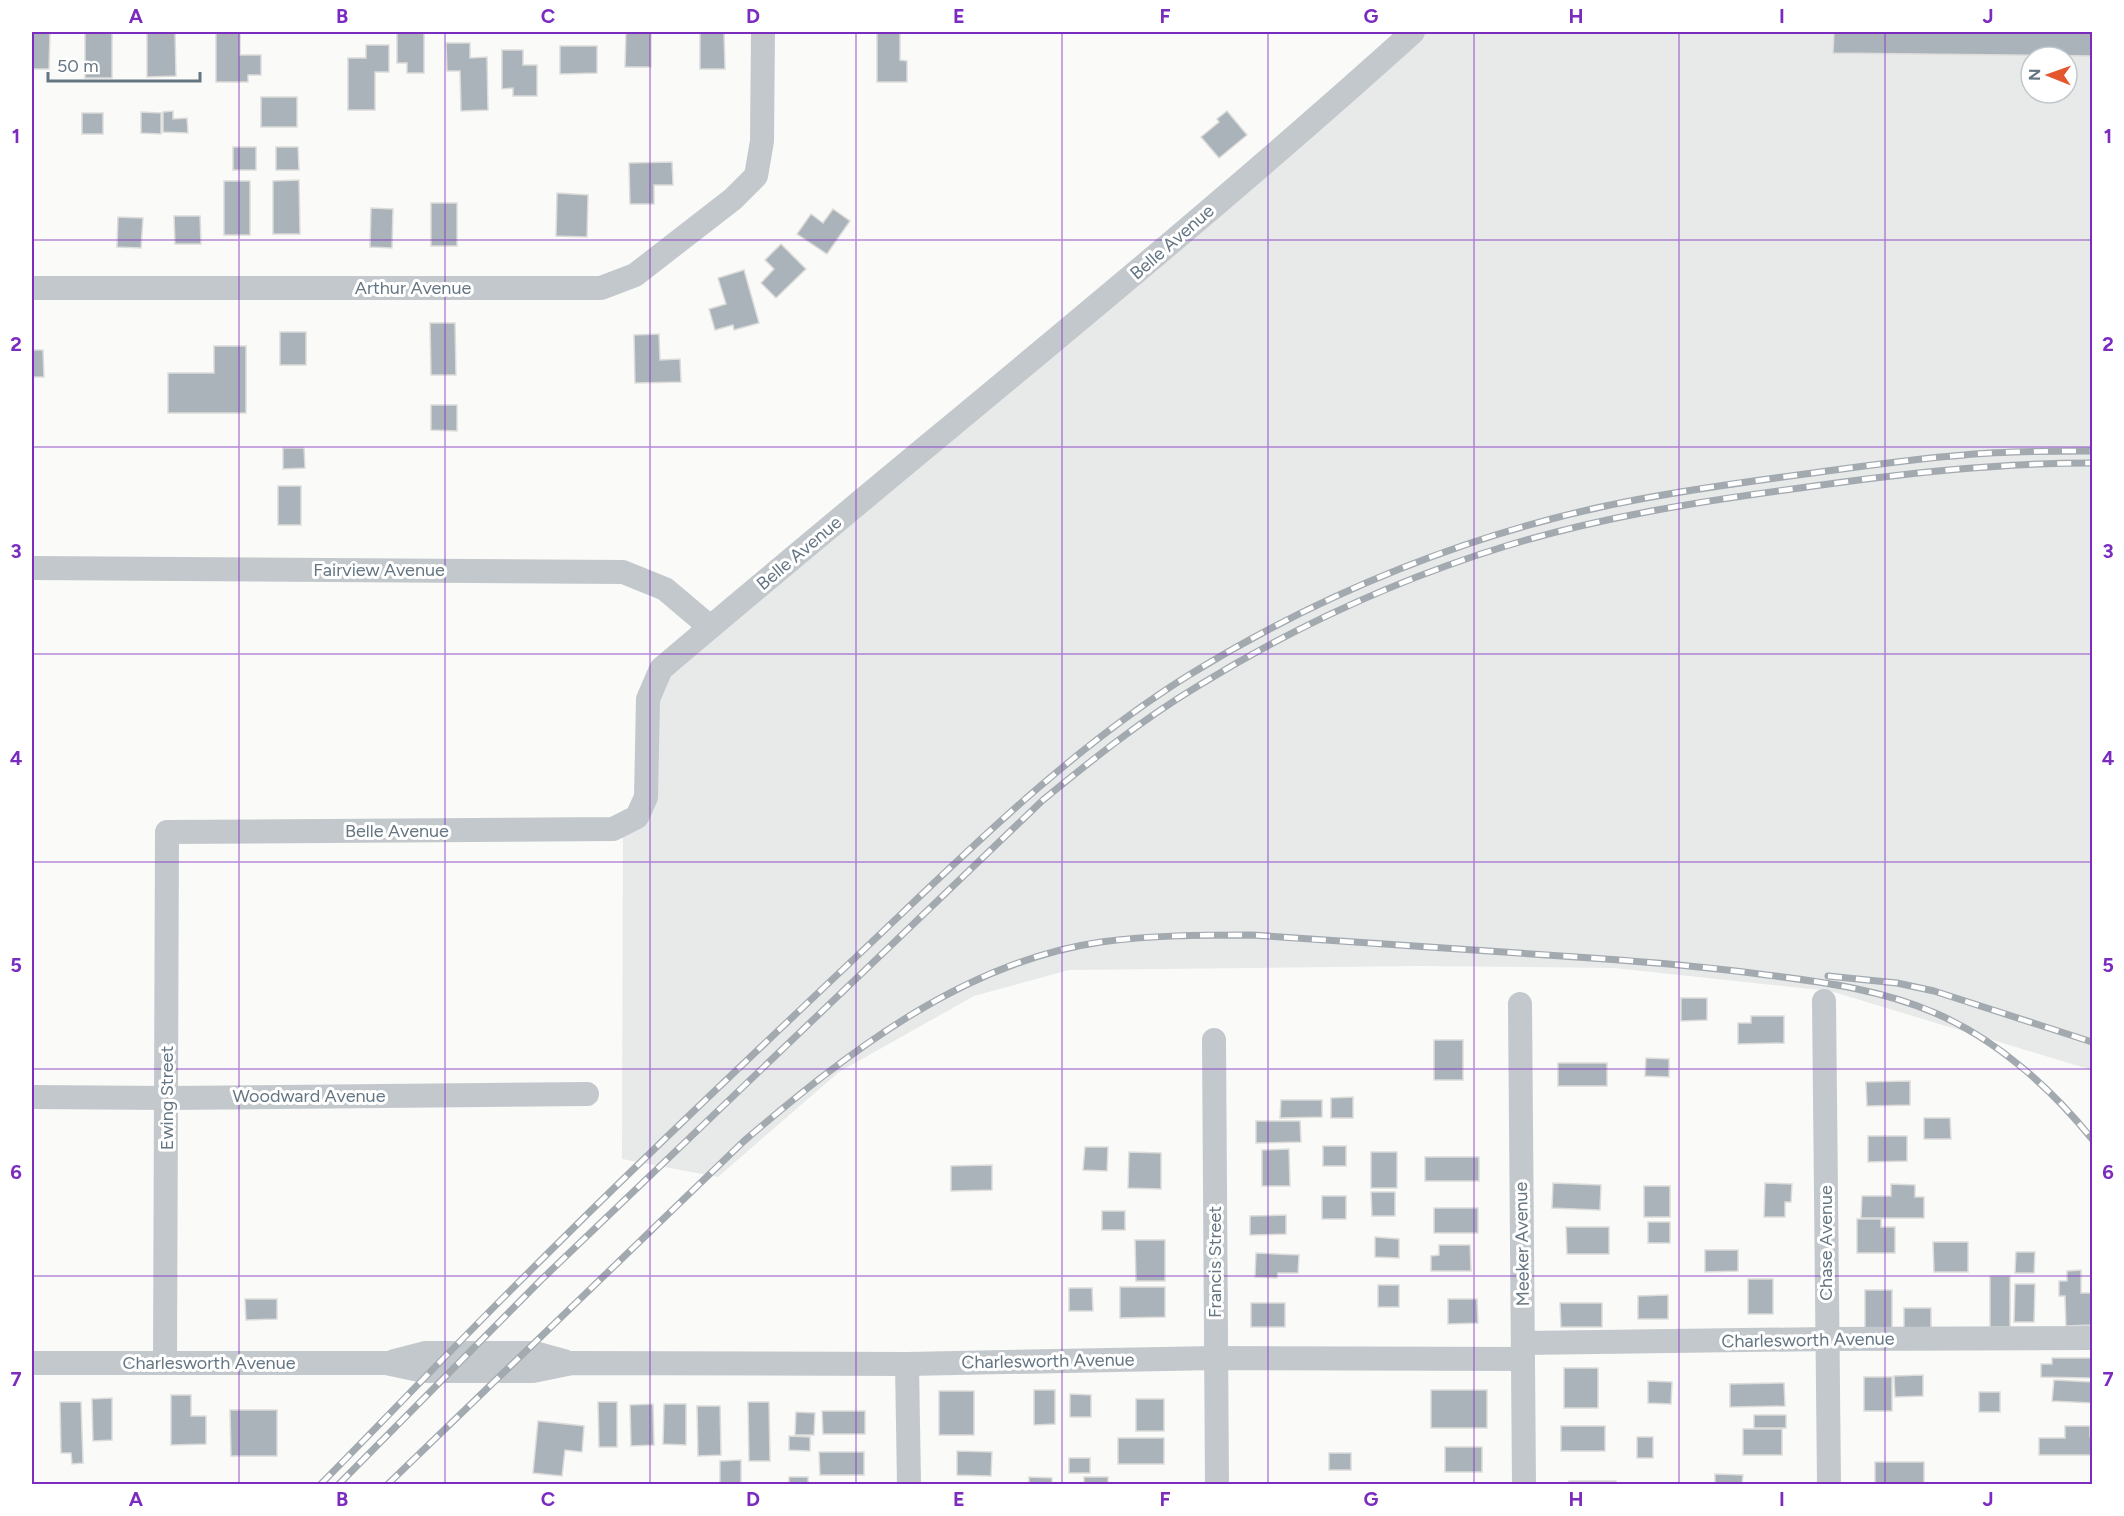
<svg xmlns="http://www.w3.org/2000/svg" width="2124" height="1516" font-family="Figtree,sans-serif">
  <rect width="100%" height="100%" fill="#fafaf8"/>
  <path fill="#e8e9e9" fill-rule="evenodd" d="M1424,32H2092V1070L1830,991L1614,968L1419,966L1069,970L974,996L839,1072L718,1177L622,1159L623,831L639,821L653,698L666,673ZM2031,57H2067V93H2031Z"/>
  <g fill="#aab3b9" stroke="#dcdcda" stroke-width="1.5">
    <path d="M32,32H50L49,69H32Z"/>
    <rect x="85" y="32" width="27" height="46"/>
    <path d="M147,32H175L176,76L147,77Z"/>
    <path d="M216,32H240V55H261V75H248V82H216Z"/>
    <path d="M397,32H424V73H407V63H397Z"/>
    <path d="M626,32H651V67H625Z"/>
    <path d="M700,32H724L725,69H700Z"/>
    <path d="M877,32H900V60L907,61V82H877Z"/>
    <path d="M1834,32H2092V56L1833,53Z"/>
    <path d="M446,43H470V58L487,57L488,110L461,111L460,71H447Z"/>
    <path d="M366,45H389V72H375V110H348V58H366Z"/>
    <path d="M560,46H597V73L560,74Z"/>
    <path d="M502,50H523V65H537V96H513V88L502,89Z"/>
    <rect x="261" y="97" width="36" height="30"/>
    <path d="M173,111V119L187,118L188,133L163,132V112Z"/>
    <path d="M1227,111L1247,135L1219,158L1201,137L1219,122L1217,119Z"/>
    <path d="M141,112L161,113V134L141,133Z"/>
    <rect x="82" y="113" width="21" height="21"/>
    <rect x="233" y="147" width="23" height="23"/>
    <path d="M276,147H298L299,170H276Z"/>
    <path d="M672,162L673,185H654V204H630L629,163Z"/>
    <path d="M299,180L300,234H273V181Z"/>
    <rect x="224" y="181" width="26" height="54"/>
    <path d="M557,193L588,195L587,237L556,236Z"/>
    <rect x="431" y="203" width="26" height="43"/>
    <path d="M371,208L393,209L392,248L370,247Z"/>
    <path d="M833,209L850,221L827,254L797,234L811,214L823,223Z"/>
    <path d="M174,216H200L201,244H175Z"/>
    <path d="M118,217L143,218L141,248L117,247Z"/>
    <path d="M781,244L806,269L776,298L761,283L774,269L765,260Z"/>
    <path d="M744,270L759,323L734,330L733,325L715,330L709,309L726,304L718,278Z"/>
    <path d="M430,323H455L456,375H431Z"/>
    <rect x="280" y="332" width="26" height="33"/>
    <path d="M659,334L660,360L680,359L681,382L635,383L634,335Z"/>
    <path d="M214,346H246V413H168V373H214Z"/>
    <path d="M32,350H43L44,377H32Z"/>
    <path d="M431,405H457V431L431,430Z"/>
    <path d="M283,448H304L305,468L283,469Z"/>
    <rect x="278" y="486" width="23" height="39"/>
    <path d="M1681,998H1707V1020L1681,1021Z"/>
    <path d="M1751,1016H1784V1043L1738,1044V1023H1751Z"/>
    <rect x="1434" y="1040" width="29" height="40"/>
    <path d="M1646,1058L1669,1059V1077L1645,1076Z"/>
    <rect x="1558" y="1063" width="49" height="23"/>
    <path d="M1910,1081V1105L1867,1106L1866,1082Z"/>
    <path d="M1353,1097V1118H1331V1098Z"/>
    <path d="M1281,1100H1322V1117L1280,1118Z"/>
    <path d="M1924,1118H1950L1951,1139H1924Z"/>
    <path d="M1256,1121H1300L1301,1142L1256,1143Z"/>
    <path d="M1868,1136H1907V1161L1868,1162Z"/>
    <rect x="1323" y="1146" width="23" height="20"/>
    <path d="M1085,1147H1108L1107,1171L1083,1170Z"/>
    <path d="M1289,1149L1290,1186H1262V1150Z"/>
    <path d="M1129,1152L1161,1153V1189L1128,1188Z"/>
    <rect x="1371" y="1152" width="26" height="36"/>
    <rect x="1425" y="1157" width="54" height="24"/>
    <path d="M992,1165V1190L951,1191V1166Z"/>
    <path d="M1553,1183L1601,1185L1600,1210L1552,1208Z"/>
    <path d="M1765,1183L1792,1184L1791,1202H1785V1217H1764Z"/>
    <path d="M1891,1184L1915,1185V1197H1924V1218H1861L1862,1196H1891Z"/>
    <rect x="1644" y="1186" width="26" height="31"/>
    <path d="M1371,1192H1395V1216H1372Z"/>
    <rect x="1322" y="1196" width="24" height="23"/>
    <rect x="1434" y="1208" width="44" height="25"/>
    <rect x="1102" y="1211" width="23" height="19"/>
    <path d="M1286,1215V1234L1250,1235V1216Z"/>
    <path d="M1857,1219H1881V1227H1895V1253H1857Z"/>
    <rect x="1648" y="1222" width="22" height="21"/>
    <path d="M1566,1227H1609V1254H1567Z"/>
    <path d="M1375,1237L1399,1239V1258L1375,1257Z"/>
    <path d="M1135,1240H1165V1281H1136Z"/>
    <path d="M1933,1242H1968V1272H1934Z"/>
    <path d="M1439,1245H1470L1471,1271H1431V1256L1439,1255Z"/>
    <path d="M1705,1250H1738V1271L1705,1272Z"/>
    <path d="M2016,1252H2035L2034,1273H2015Z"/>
    <path d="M1256,1253L1299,1255L1298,1273H1278L1277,1278L1255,1277Z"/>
    <path d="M2081,1270V1293H2092V1325L2066,1326L2065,1296H2059V1281H2067V1271Z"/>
    <rect x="1990" y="1276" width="20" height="51"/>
    <rect x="1748" y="1279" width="25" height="35"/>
    <path d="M2015,1284H2035L2034,1322H2014Z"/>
    <rect x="1378" y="1285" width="21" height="22"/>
    <path d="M1120,1287H1165V1317L1120,1318Z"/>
    <path d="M1069,1288H1092L1093,1311H1069Z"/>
    <rect x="1865" y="1290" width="27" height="42"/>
    <path d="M1668,1295V1319H1638V1296Z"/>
    <path d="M245,1299H277V1319L246,1320Z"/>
    <path d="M1448,1299H1477L1478,1323L1448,1324Z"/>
    <rect x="1251" y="1303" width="34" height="24"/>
    <path d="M1560,1303H1602V1327H1561Z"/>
    <rect x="1904" y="1308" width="27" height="25"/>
    <path d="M2052,1358H2092V1378L2041,1377V1364H2052Z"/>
    <rect x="1564" y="1368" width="34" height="40"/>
    <path d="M1923,1375V1396L1895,1397L1894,1376Z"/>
    <rect x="1864" y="1377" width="28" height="34"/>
    <path d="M2054,1380L2092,1382V1403L2052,1401Z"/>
    <path d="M1648,1381L1672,1382L1671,1404L1648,1403Z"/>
    <path d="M1784,1383L1785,1406L1730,1407V1384Z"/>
    <path d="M1034,1390H1055V1424L1034,1425Z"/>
    <rect x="1431" y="1390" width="56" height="38"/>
    <rect x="939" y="1391" width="35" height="44"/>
    <rect x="1979" y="1392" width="21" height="20"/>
    <path d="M1070,1394L1091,1395V1417H1070Z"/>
    <path d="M171,1395H191V1416H206V1444L171,1445Z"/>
    <path d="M112,1398V1440L93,1441L92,1399Z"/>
    <rect x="1136" y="1399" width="28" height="32"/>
    <path d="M60,1402H81L83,1463L72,1464L71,1453H61Z"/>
    <path d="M598,1402H617V1447H599Z"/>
    <path d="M748,1402H769L770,1461H749Z"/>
    <path d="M653,1404L654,1445L631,1446L630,1405Z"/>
    <path d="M664,1404H686V1445L663,1444Z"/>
    <path d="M697,1406H720L721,1455L698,1456Z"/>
    <path d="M230,1410H277V1456H231Z"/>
    <path d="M822,1411H865V1434H823Z"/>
    <path d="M796,1412L815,1413L814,1435H795Z"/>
    <rect x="1754" y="1415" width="32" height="13"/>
    <path d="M538,1421L584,1426L582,1452L565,1450L562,1476L533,1473Z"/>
    <rect x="1561" y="1426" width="44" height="25"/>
    <path d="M2065,1426H2090V1437H2092V1455H2039V1438H2065Z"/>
    <rect x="1743" y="1429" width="39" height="26"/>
    <path d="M789,1436L810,1437V1451L789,1450Z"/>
    <rect x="1637" y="1437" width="16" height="21"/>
    <rect x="1118" y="1438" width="46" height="26"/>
    <rect x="1445" y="1447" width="37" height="25"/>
    <path d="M957,1451L992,1452L991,1476L957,1475Z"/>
    <path d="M819,1452H864V1475H820Z"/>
    <rect x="1329" y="1453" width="22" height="17"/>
    <rect x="1069" y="1458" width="21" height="15"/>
    <path d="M741,1460V1483H720V1461Z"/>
    <rect x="1875" y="1462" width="49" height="22"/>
    <path d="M1715,1474L1743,1475L1742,1484H1715Z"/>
    <rect x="789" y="1477" width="19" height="7"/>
    <path d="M1029,1477L1052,1478V1484H1029Z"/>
    <rect x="1084" y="1477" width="24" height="7"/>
    <rect x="1569" y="1481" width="47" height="3"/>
  </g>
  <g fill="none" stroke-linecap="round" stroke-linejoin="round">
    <g stroke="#c3c8cc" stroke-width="24">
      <path d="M32,288H601L635,275L733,199L756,176L762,141L763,32"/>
      <path d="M32,568L623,572L665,589L710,627"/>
      <path d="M1824,1001L1829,1484"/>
      <path d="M1520,1004L1524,1484"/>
      <path d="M1214,1040L1217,1484"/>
      <path d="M32,1097L167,1098L587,1094"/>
      <path d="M1523,1343L1827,1339L2092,1338"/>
      <path d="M394,1361L425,1353H535L564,1361"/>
      <path d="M32,1363H386L424,1371H533L572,1363L907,1364L1215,1358L1523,1359"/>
      <path d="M165,1363L167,832L613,829L637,817L646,797L648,699L661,669C911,456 1169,252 1413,32"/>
      <path d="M907,1364L909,1484"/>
    </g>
    <defs>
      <g id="rail">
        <path d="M1828,976L1897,983L1934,991L2092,1042"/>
        <path d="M321,1484C391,1413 460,1340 531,1270C637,1164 746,1061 855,958C961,858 1064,753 1189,675C1322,593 1472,532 1625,502C1684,490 1745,482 1805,474C1858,467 1911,459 1964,455C2007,451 2050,451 2092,451"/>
        <path d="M339,1484L541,1280L1043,800C1093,759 1143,719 1198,686C1294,627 1398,579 1506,546C1601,517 1701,501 1800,488C1898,474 1994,463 2092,463"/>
        <path d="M388,1484L744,1141C847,1053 963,962 1101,942C1151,935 1202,935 1252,935C1365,943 1478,950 1591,958C1650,962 1708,967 1767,975C1824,982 1882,990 1935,1013C1996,1039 2051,1088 2092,1139"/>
      </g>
    </defs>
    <use href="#rail" stroke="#a2aab0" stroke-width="7"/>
    <use href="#rail" stroke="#fff" stroke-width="4.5" stroke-dasharray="14" stroke-linecap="butt"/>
  </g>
  <path fill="none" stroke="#7b2cbf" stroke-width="1.5" stroke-opacity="0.55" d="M239,32V1484M445,32V1484M650,32V1484M856,32V1484M1062,32V1484M1268,32V1484M1474,32V1484M1679,32V1484M1885,32V1484M32,240H2092M32,447H2092M32,654H2092M32,862H2092M32,1069H2092M32,1276H2092"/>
  <g text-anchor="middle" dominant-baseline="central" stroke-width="6" stroke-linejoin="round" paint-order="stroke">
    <g font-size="18" fill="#657683" stroke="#fff">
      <text transform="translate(1172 242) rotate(-41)">Belle Avenue</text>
      <text x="413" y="288">Arthur Avenue</text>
      <text transform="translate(799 553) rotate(-40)">Belle Avenue</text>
      <text x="379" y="570">Fairview Avenue</text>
      <text x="397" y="831">Belle Avenue</text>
      <text x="309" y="1096">Woodward Avenue</text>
      <text transform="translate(167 1098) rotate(-90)">Ewing Street</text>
      <text transform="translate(1826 1243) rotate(-90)">Chase Avenue</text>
      <text transform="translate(1522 1244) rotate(-91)">Meeker Avenue</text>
      <text transform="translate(1215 1262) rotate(-90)">Francis Street</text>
      <text transform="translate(1808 1340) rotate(-1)">Charlesworth Avenue</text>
      <text transform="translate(1048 1361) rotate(-1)">Charlesworth Avenue</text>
      <text x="209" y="1363">Charlesworth Avenue</text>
    </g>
  </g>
  <rect width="2124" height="1516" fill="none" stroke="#ffffff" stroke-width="66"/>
  <g transform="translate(2049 75) rotate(271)"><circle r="28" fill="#ffffff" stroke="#c1c8cd" stroke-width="1.5"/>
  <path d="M0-4.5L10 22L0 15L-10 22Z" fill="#e4572e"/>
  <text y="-9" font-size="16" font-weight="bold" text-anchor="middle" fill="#657683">N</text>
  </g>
  <path d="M48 72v9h152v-9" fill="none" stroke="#657683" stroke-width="3"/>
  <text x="57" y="72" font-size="18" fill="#657683" stroke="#ffffff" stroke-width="4.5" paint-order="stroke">50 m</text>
  <rect x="33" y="33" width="2058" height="1450" fill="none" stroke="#7b2cbf" stroke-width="2"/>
  <g font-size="20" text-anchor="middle" font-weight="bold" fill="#7b2cbf">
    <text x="136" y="23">A</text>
    <text x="342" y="23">B</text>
    <text x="548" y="23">C</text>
    <text x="753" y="23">D</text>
    <text x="959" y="23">E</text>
    <text x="1165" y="23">F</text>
    <text x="1371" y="23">G</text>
    <text x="1576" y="23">H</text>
    <text x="1782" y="23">I</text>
    <text x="1988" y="23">J</text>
    <text x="16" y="143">1</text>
    <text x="2108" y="143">1</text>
    <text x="16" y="351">2</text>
    <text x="2108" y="351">2</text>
    <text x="16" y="558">3</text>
    <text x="2108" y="558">3</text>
    <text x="16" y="765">4</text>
    <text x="2108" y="765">4</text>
    <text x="16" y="972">5</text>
    <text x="2108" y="972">5</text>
    <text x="16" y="1179">6</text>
    <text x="2108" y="1179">6</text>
    <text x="16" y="1386">7</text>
    <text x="2108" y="1386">7</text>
    <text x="136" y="1506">A</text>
    <text x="342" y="1506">B</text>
    <text x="548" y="1506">C</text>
    <text x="753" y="1506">D</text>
    <text x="959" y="1506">E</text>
    <text x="1165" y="1506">F</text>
    <text x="1371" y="1506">G</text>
    <text x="1576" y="1506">H</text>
    <text x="1782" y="1506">I</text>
    <text x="1988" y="1506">J</text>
  </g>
</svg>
